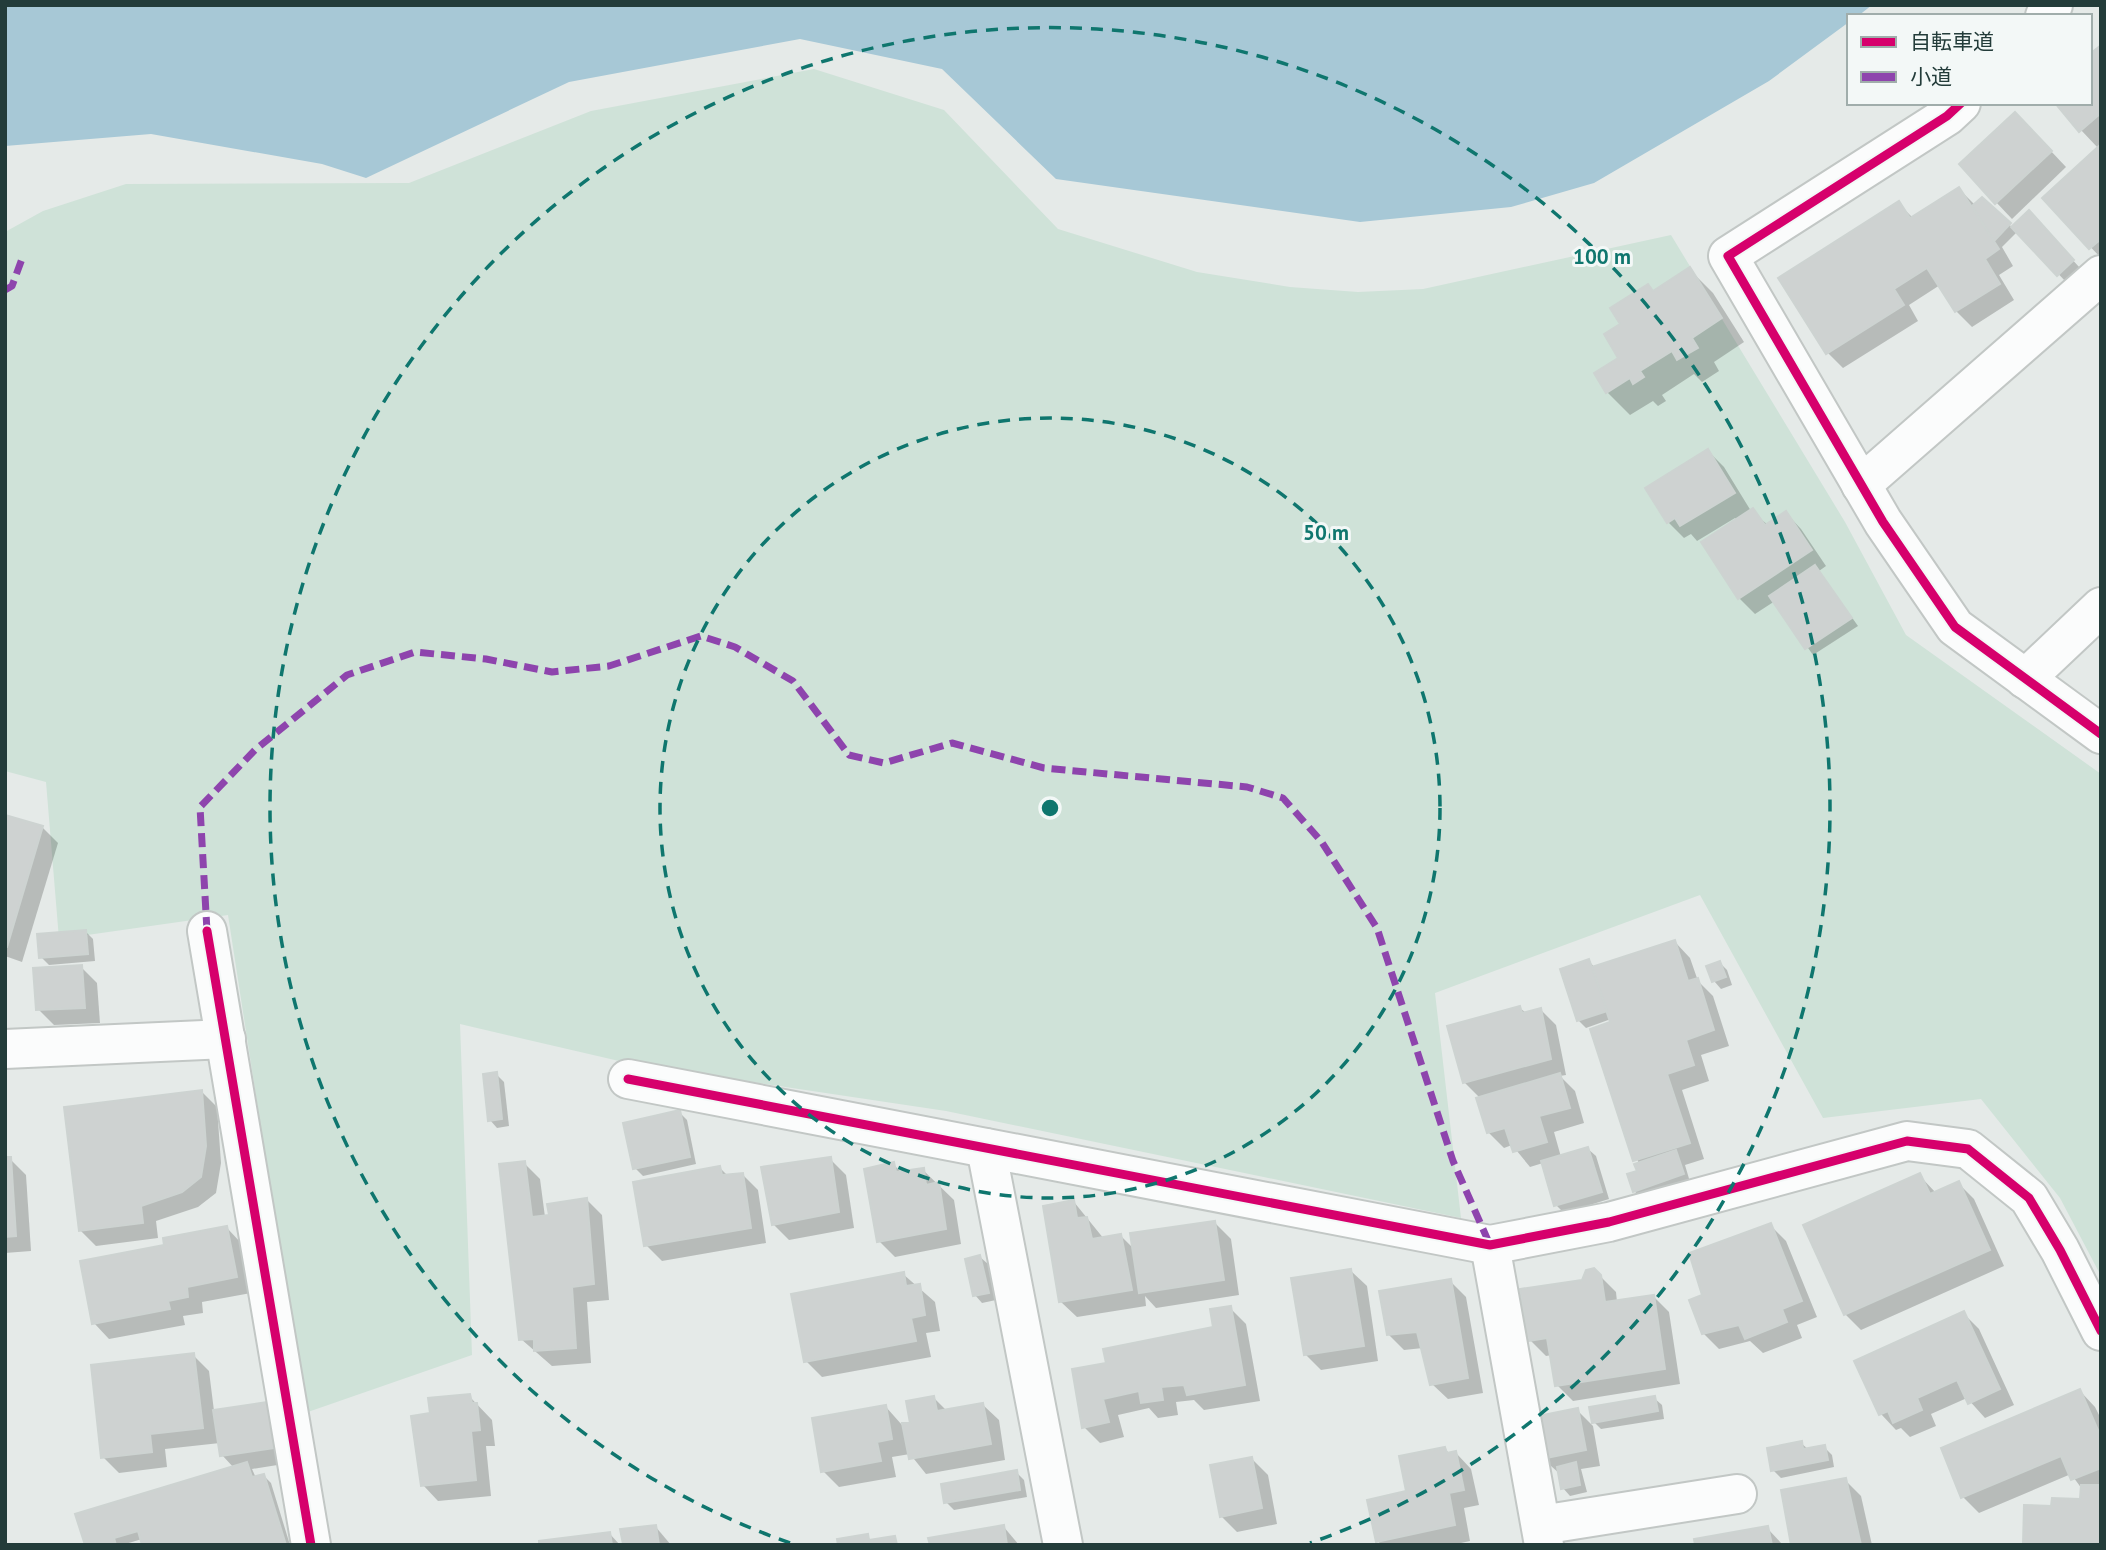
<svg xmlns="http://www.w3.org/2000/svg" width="2106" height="1550" font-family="'PT Sans','Noto Sans JP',sans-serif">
  <rect width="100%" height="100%" fill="#e5eae8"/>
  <path fill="#cfe2d8" d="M814,69L944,110L1058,229L1197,272L1290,287L1358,292L1423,289L1671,235L1845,522L1906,635L2101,774V1276L2060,1198L1981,1099L1823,1118L1700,895L1435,993L1461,1218L946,1111L632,1064L460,1024L472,1355L305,1413L228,915L59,939L46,782L5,771V232L43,211L126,184L409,183L591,111Z"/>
  <path fill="#a7c8d6" d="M5,5H1872L1858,16H1849V22L1769,81L1594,183L1511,207L1360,222L1056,179L942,69L800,39L569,82L366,178L322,164L151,134L5,146Z"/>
  <g fill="#0003">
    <path d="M2101,47V258L2044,198L2098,148L2081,130L2090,103Z"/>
    <path d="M2031,130L2066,167L2012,219L1961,165Z"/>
    <path d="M1959,189L1975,205L1982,200L2013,228L2036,220L2080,268L2066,282L2018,231L2002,247L2013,266L1999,275L2014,300L1972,327L1956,311L1940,285L1909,305L1918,321L1843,368L1828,353L1898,203L1913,218Z"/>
    <path d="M1690,270L1713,293L1744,342L1714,362L1719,371L1702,382L1694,374L1662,395L1666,401L1658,406L1653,401L1630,415L1607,392L1620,359L1623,324L1648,286L1654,292Z"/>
    <path d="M1708,451L1724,467L1751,511L1768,525L1786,513L1801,529L1826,566L1819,571L1858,626L1813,655L1775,601L1755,614L1739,598L1703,543L1737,520L1735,518L1697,541L1691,534L1684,538L1668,522Z"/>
    <path d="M5,817L42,827L58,843L22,962L5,956Z"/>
    <path d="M86,932L93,939L95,961L49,965L41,957Z"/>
    <path d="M1675,942L1690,958L1698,981L1713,996L1729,1046L1701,1055L1709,1081L1682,1090L1704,1159L1685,1165L1690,1182L1642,1198L1634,1191L1639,1164L1592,1030L1612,1023L1611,1019L1586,1028L1578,1020L1589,961L1595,968Z"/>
    <path d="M1720,963L1727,970L1732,985L1721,989L1714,981L1709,967Z"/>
    <path d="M81,967L97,983L100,1023L54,1025L38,1009Z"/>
    <path d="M1520,1008L1526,1013L1540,1009L1556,1025L1566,1075L1560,1076L1575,1091L1584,1123L1554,1132L1561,1157L1588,1149L1596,1156L1609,1199L1564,1213L1556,1205L1543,1163L1530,1167L1512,1145L1504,1148L1488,1132L1481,1099L1464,1082Z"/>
    <path d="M496,1074L504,1082L509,1126L497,1128L490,1120Z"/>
    <path d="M201,1091L217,1107L221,1163L216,1193L198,1207L156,1221L158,1238L96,1246L81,1231Z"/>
    <path d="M679,1112L687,1120L696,1164L643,1176L635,1168Z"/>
    <path d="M5,1159H10L26,1175L31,1251L5,1253Z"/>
    <path d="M830,1159L846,1175L854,1228L789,1240L773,1224Z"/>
    <path d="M524,1163L540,1179L545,1217L587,1200L602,1215L609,1300L587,1302L591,1363L552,1366L521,1339Z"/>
    <path d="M893,1164L902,1173L923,1170L954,1200L961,1244L895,1257L879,1241Z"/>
    <path d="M720,1168L728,1176L742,1174L758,1190L766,1243L662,1261L646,1245Z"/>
    <path d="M1919,1175L1936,1193L1958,1183L1974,1199L2004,1266L1861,1330L1845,1314Z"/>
    <path d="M1074,1202L1104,1239L1121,1236L1134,1249L1215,1223L1231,1239L1239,1295L1156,1308L1145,1296L1146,1306L1077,1317L1061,1302Z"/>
    <path d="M1770,1225L1786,1241L1817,1317L1797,1325L1802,1338L1763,1353L1750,1341L1719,1349L1703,1333L1704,1297Z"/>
    <path d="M227,1228L242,1244L251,1293L202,1302L203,1313L183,1316L185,1325L109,1339L94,1323L166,1247Z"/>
    <path d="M980,1257L988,1264L996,1300L982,1303L975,1295Z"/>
    <path d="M1594,1270L1616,1292L1617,1302L1653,1296L1669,1312L1680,1384L1573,1401L1557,1385L1552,1355L1546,1356L1530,1340L1584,1281V1274Z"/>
    <path d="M1351,1271L1367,1286L1378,1361L1321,1370L1305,1354Z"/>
    <path d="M903,1274L935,1302L940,1331L926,1333L931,1357L822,1377L806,1361Z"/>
    <path d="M1450,1281L1466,1297L1483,1393L1448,1399L1432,1384L1423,1348L1404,1350L1388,1334Z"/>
    <path d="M1230,1308L1246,1324L1260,1401L1204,1410L1194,1400L1176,1402L1178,1415L1158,1418L1149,1408L1118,1415L1124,1437L1100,1443L1084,1427L1108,1364L1215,1328Z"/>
    <path d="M1963,1313L1979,1329L2014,1405L1985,1418L1967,1398L1931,1414L1936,1426L1910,1437L1901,1428L1896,1430L1881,1414Z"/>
    <path d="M193,1355L209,1371L214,1411L267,1404L290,1463L252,1469L256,1478L264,1476L271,1483L290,1545H144L142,1539L122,1545H87L234,1468L222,1455L220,1443L165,1449L167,1467L119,1473L103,1457Z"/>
    <path d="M2080,1391L2095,1407L2101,1419V1545H2026L2053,1507L2082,1500V1489L2071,1474L1979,1513L1963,1497Z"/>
    <path d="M469,1396L492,1420L495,1446H486L491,1496L438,1501L423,1485L432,1415Z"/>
    <path d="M934,1398L947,1411L983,1405L999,1420L1005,1460L926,1474L910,1454L892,1457L896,1477L839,1487L823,1471L886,1407L902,1425L912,1424Z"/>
    <path d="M1654,1398L1662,1405L1664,1419L1601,1429L1594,1422Z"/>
    <path d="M1577,1410L1593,1426L1600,1466L1581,1469L1587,1492L1570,1496L1563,1488L1560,1474L1542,1458Z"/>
    <path d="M1801,1443L1809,1450L1824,1447L1832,1455L1834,1467L1781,1478L1773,1470Z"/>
    <path d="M1445,1449L1450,1454L1456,1453L1471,1469L1479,1505L1464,1508L1470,1541L1452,1545H1381L1378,1541L1408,1492Z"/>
    <path d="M1252,1459L1268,1475L1277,1524L1237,1532L1221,1516Z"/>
    <path d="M1016,1472L1024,1480L1027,1497L954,1510L946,1502Z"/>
    <path d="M1845,1480L1861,1496L1872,1545H1793Z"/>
    <path d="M655,1526L671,1545H625Z"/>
    <path d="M1003,1526L1019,1545H931Z"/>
    <path d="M1767,1528L1783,1545H1697Z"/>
    <path d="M609,1533L620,1545H541Z"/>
  </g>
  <g fill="#ced2d1" stroke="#cdd3d1" stroke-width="2">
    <path d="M2101,45V113L2079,132L2055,103H2090V54Z"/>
    <path d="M2015,112L2052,151L1995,204L1959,164Z"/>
    <path d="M2101,144V239L2089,249L2042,198Z"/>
    <path d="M1959,187L1999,249L1985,259L2000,284L1955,312L1927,268L1894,289L1904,305L1826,354L1778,278L1899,201L1910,218Z"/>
    <path d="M1982,197L2011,223L1994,241L1972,206Z"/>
    <path d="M2029,210L2074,260L2057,276L2011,227Z"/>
    <path d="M1690,267L1722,318L1692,338L1698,348L1677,360L1672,351L1640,371L1644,377L1633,384L1630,378L1606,393L1594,373L1618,358L1604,334L1620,324L1610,308L1648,284L1653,291Z"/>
    <path d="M1708,449L1735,493L1680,526L1675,518L1667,523L1645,488Z"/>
    <path d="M1753,508L1765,525L1786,511L1812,550L1738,599L1701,542Z"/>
    <path d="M1815,565L1852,618L1805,649L1769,596Z"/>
    <path d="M5,815L43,826L7,947H5Z"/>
    <path d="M86,930L88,954L39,958L37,934Z"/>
    <path d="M1675,940L1688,981L1698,978L1714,1030L1686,1040L1694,1065L1667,1074L1690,1143L1633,1161L1590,1029L1610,1022L1592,967Z"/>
    <path d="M1589,959L1607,1011L1577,1021L1560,969Z"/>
    <path d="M1720,961L1726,977L1712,982L1706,966Z"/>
    <path d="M82,965L85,1008L36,1010L33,968Z"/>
    <path d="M1520,1006L1522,1013L1541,1008L1551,1059L1463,1083L1447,1026Z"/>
    <path d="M497,1072L502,1119L488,1121L483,1074Z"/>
    <path d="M1560,1073L1570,1108L1539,1116L1547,1142L1513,1152L1505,1128L1487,1133L1476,1098Z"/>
    <path d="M202,1090L206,1146L201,1177L182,1192L141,1206L143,1223L79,1231L64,1107Z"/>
    <path d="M680,1110L690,1157L633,1169L623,1123Z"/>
    <path d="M1588,1147L1602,1192L1554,1206L1541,1161Z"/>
    <path d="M1676,1150L1684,1174L1633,1192L1627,1174L1637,1171L1634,1164Z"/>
    <path d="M5,1157H11L16,1236L5,1237Z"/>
    <path d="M831,1157L839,1212L772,1225L761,1167Z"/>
    <path d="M525,1161L532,1217L549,1215L547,1204L587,1198L594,1284L572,1287L576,1348L534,1351V1339L519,1340L499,1164Z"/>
    <path d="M894,1162L896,1172L924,1168L926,1185L939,1182L946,1229L877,1242L864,1169Z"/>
    <path d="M720,1166L722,1175L743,1173L751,1228L644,1246L633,1182Z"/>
    <path d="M1920,1173L1930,1194L1959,1181L1990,1250L1844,1315L1803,1225Z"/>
    <path d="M1074,1200L1077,1218L1087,1217L1092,1239L1121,1234L1132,1290L1059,1302L1043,1206Z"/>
    <path d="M1215,1221L1224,1280L1139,1293L1130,1233Z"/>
    <path d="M1771,1223L1802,1301L1782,1309L1787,1322L1745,1339L1739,1325L1702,1334L1689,1300L1702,1295L1689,1253Z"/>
    <path d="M227,1226L237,1277L187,1287L188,1297L168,1301L170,1309L92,1324L80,1261L164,1245L163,1238Z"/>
    <path d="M980,1255L989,1293L973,1296L965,1259Z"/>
    <path d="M1594,1268L1601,1275L1605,1302L1654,1295L1665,1369L1555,1386L1547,1338L1528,1341L1520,1289L1582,1280L1586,1270Z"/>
    <path d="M1351,1269L1364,1346L1304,1355L1291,1278Z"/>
    <path d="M904,1272L906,1286L920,1284L925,1315L911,1318L916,1341L804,1362L791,1294Z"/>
    <path d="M1451,1279L1468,1378L1430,1385L1417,1332L1387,1335L1379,1291Z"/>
    <path d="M1231,1306L1245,1385L1187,1395L1184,1385L1161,1387L1163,1400L1141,1403L1139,1391L1103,1399L1109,1422L1082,1428L1072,1369L1106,1363L1103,1349L1213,1327L1210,1309Z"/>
    <path d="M1964,1311L2000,1389L1968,1404L1957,1380L1917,1398L1922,1410L1893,1423L1888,1411L1879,1415L1854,1361Z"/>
    <path d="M194,1353L203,1428L150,1434L152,1452L101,1458L91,1365Z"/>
    <path d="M2080,1389L2101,1437V1468L2071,1480L2061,1456L1961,1498L1941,1448Z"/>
    <path d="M470,1394L472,1403H477L480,1430L471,1431L476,1480L421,1486L411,1416L430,1413L428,1398Z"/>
    <path d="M934,1396L937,1411L983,1403L991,1444L909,1459L902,1423H910L906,1401Z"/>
    <path d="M1655,1396L1658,1411L1592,1423L1589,1407Z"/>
    <path d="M268,1402L275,1448L220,1456L213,1410Z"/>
    <path d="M886,1405L892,1439L877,1442L881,1461L821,1472L812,1418Z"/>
    <path d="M1578,1408L1586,1450L1541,1459L1533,1417Z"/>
    <path d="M1802,1441L1803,1449L1825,1445L1828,1460L1771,1471L1767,1448Z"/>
    <path d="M1445,1447L1447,1453L1456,1451L1464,1490L1449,1493L1455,1525L1376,1542L1367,1500L1406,1491L1399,1456Z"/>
    <path d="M1252,1457L1262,1508L1220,1517L1210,1465Z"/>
    <path d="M247,1462L252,1477L264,1474L286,1545H142L138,1531L114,1538L116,1545H85L75,1514Z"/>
    <path d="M1576,1462L1580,1485L1561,1489L1557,1467Z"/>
    <path d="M1017,1470L1020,1490L944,1503L941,1484Z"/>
    <path d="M1846,1478L1861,1545H1791L1781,1490Z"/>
    <path d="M2081,1485H2101V1545L2023,1544L2024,1505L2051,1506L2052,1498L2080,1499Z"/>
    <path d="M656,1525L659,1545H615L623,1544L620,1529Z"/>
    <path d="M1004,1525L1007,1545H930L928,1538Z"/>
    <path d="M1768,1526L1772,1545H1695L1694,1539Z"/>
    <path d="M610,1532L612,1545H539V1541Z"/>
    <path d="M868,1534L869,1540L895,1536L897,1545H838L837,1539Z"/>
  </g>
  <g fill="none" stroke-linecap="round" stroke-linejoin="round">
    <defs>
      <g id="street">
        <path d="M2045,16L2053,5"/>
        <path d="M1961,103L1947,116L1728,256L1883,522L1955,627L2101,734"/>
        <path d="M1861,485L2101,275"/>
        <path d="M2025,679L2101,607"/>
        <path d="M207,931L311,1545"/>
        <path d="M5,1049L226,1039"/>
        <path d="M628,1079L1490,1245L1609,1222L1907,1141L1968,1149L2029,1198L2060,1250L2101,1331"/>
        <path d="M986,1148L1063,1545"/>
        <path d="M1490,1245L1544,1545"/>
        <path d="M1541,1525L1737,1494"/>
      </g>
    </defs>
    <use href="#street" stroke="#c2c7c5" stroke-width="42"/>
    <use href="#street" stroke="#fbfcfc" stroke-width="38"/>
    <g stroke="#8e44ad" stroke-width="7" stroke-dasharray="14 7" stroke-linecap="butt">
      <path d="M5,290L12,286L23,256"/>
      <path d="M207,931L200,807L255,750L347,675L415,652L486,659L552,672L609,666L701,636L735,647L793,681L849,755L884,763L952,743L1044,768L1247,787L1283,798L1321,841L1377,928L1453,1161L1490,1245"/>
    </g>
    <defs>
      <g id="cycleway">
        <path d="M1961,103L1947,116L1728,256L1883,522L1955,627L2101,734"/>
        <path d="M207,931L311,1545"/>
        <path d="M628,1079L1490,1245L1609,1222L1907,1141L1968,1149L2029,1198L2060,1250L2101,1331"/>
      </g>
    </defs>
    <use href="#cycleway" stroke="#f3f8f7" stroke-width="13"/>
    <use href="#cycleway" stroke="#d6006c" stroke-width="9"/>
  </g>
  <g fill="none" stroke="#0f766e" stroke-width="3.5" stroke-dasharray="12 9">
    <circle cx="1050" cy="808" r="390"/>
    <path d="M790 1543A780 780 0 1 1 1310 1543"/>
  </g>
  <circle cx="1050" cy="808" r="10" fill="#0f766e" stroke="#f3f8f7" stroke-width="3.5"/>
  <g font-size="21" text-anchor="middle" font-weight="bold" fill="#0f766e" stroke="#f3f8f7" stroke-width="6" stroke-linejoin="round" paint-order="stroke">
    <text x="1602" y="264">100 m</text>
    <text x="1326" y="540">50 m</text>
  </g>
  <rect width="2106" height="1550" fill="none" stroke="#233c3a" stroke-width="14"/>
  <rect x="1847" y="14" width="245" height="91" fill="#f3f8f7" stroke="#a0adab" stroke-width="2"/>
  <rect x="1861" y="37" width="35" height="10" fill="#d6006c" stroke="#a0adab" stroke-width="2"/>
  <text x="1910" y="49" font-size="21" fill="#233c3a">自転車道</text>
  <rect x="1861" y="72" width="35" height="10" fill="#8e44ad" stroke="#a0adab" stroke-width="2"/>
  <text x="1910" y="84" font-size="21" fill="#233c3a">小道</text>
</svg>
